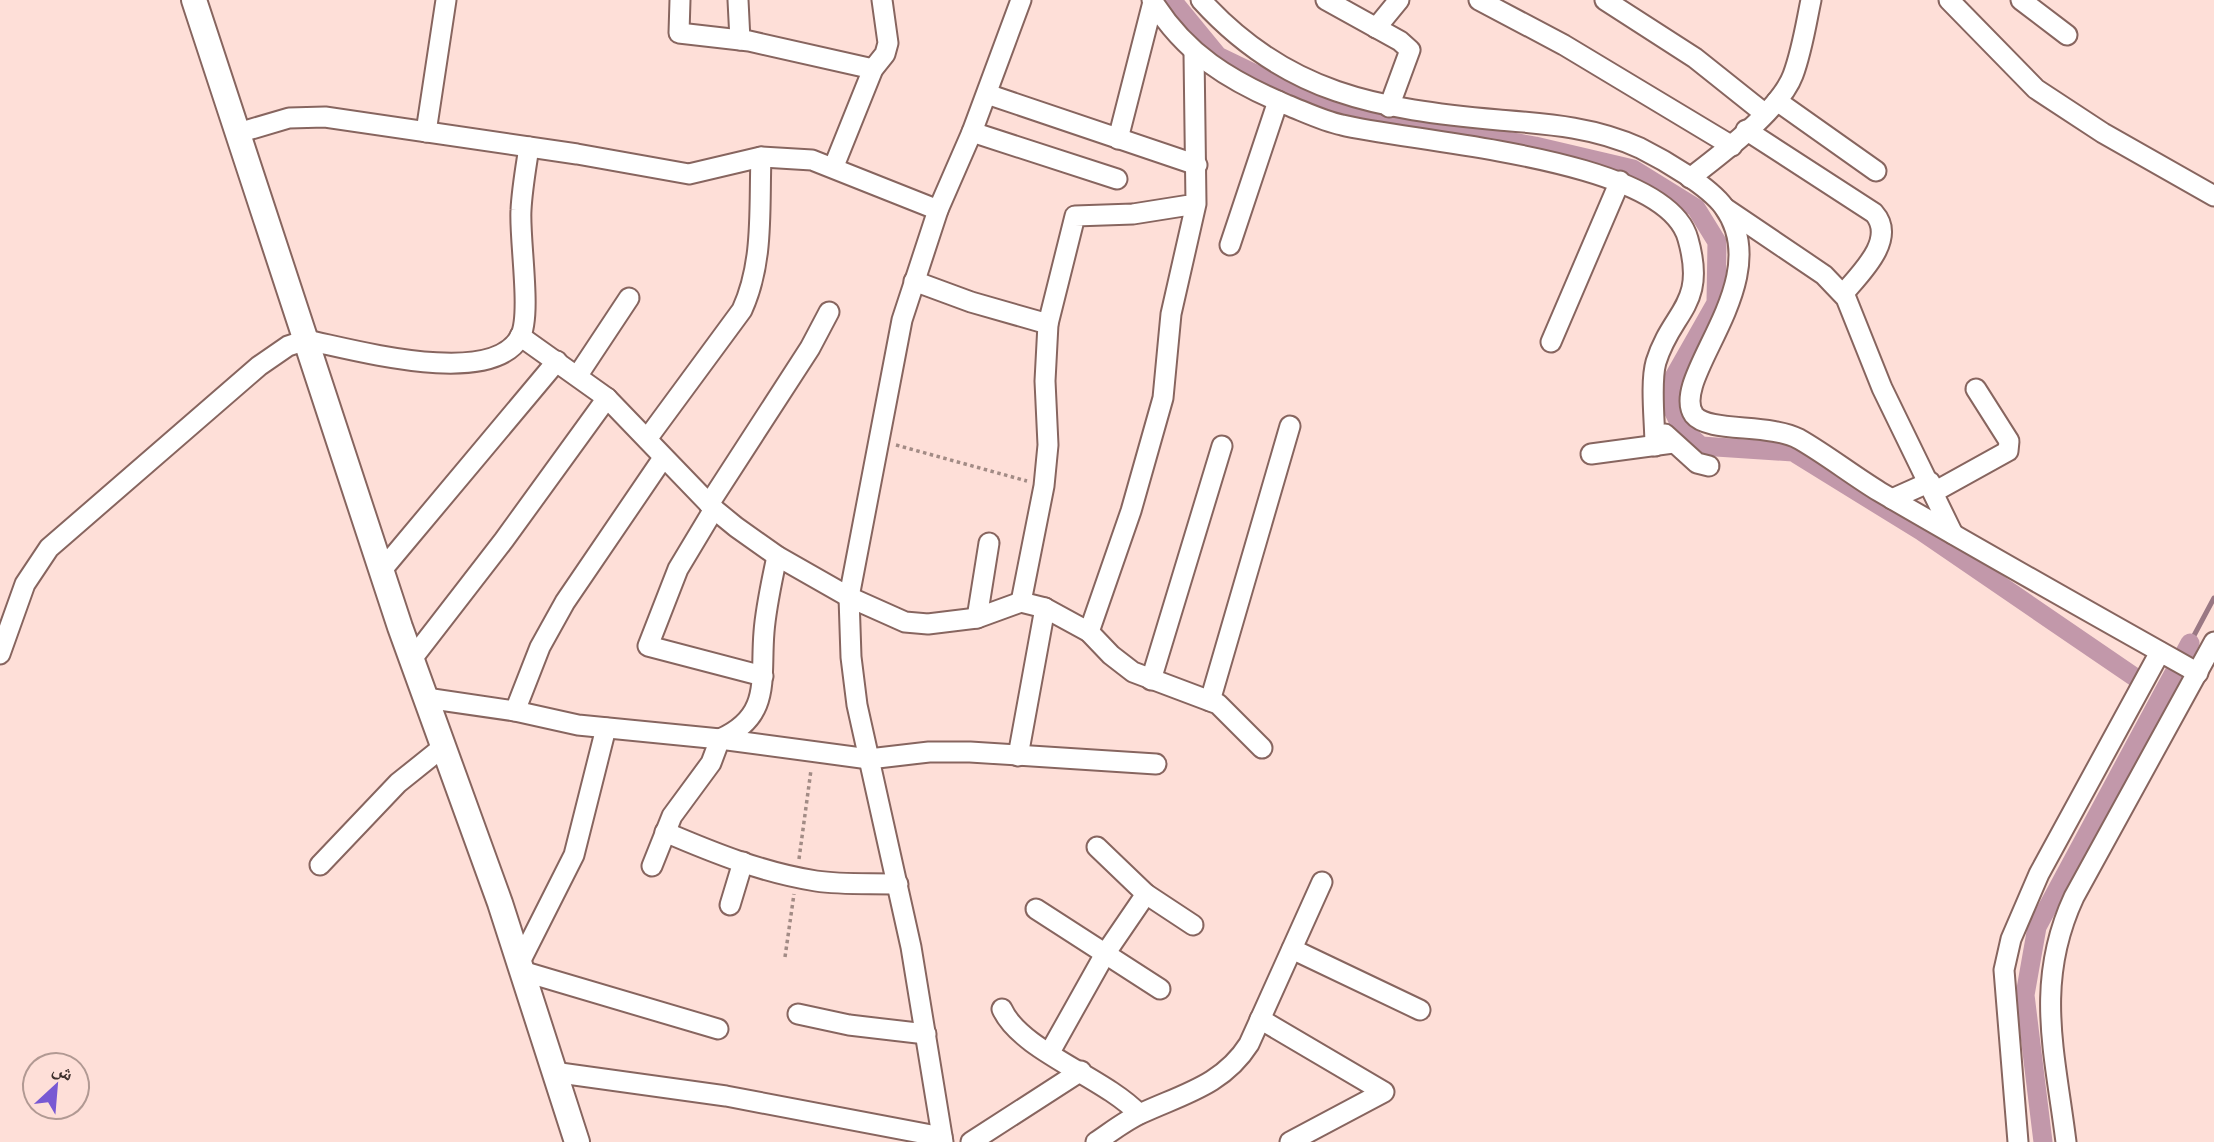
<svg xmlns="http://www.w3.org/2000/svg" width="2214" height="1142" font-family="'Titillium Web','Noto Naskh Arabic',sans-serif">
  <rect width="100%" height="100%" fill="#fedfd8"/>
  <g fill="none" stroke-linecap="round" stroke-linejoin="round">
    <path stroke="#9a7884" stroke-width="5" d="M2190,643L2214,598"/>
    <g stroke="#c298aa" stroke-width="19">
      <path d="M1172,0L1218,56L1330,110L1535,146L1633,169L1696,208L1717,242L1716,303L1674,377L1672,408L1682,429L1701,446L1793,452L1921,531L2136,678"/>
      <path d="M2043,1142L2025,995L2037,927L2190,643"/>
    </g>
    <defs>
      <g id="minor">
        <path d="M680,0L679,33L749,41L873,69"/>
        <path d="M738,0L740,40"/>
        <path d="M1152,0C1185,54 1230,81 1287,105C1305,112 1323,121 1342,125C1415,143 1666,157 1688,239C1707,306 1672,310 1656,362C1650,383 1655,423 1655,446"/>
        <path d="M1201,0C1286,94 1378,109 1499,120C1548,124 1594,127 1640,148C1664,160 1709,186 1724,207C1778,282 1668,378 1694,415C1708,433 1769,423 1799,439C1827,455 1852,475 1880,492C1985,553 2091,613 2198,673"/>
        <path d="M1326,0L1400,41L1410,50L1389,107"/>
        <path d="M1479,0L1564,45L1732,146"/>
        <path d="M1605,0L1695,58L1764,113"/>
        <path d="M1949,0L2036,89L2103,133L2214,196"/>
        <path d="M2021,0L2067,35"/>
        <path d="M1376,28L1399,0"/>
        <path d="M1194,53L1196,204L1171,314L1163,398L1131,511L1089,632L1045,608L1021,602L1044,486L1048,445L1045,381L1048,324L1075,216L1133,214L1196,204"/>
        <path d="M987,94L1197,165"/>
        <path d="M1777,101L1876,171"/>
        <path d="M1746,130L1874,213C1897,239 1861,273 1843,294"/>
        <path d="M426,132L446,0"/>
        <path d="M972,132L1117,179"/>
        <path d="M238,133L289,118L325,117L577,154L689,174L761,157L812,160L938,210"/>
        <path d="M1118,139L1153,2"/>
        <path d="M834,166L873,69L885,54L888,43L882,0"/>
        <path d="M1690,178C1720,155 1780,110 1793,75C1802,51 1806,24 1811,0"/>
        <path d="M1725,208L1824,275L1846,298L1882,388L1953,534"/>
        <path d="M1230,245L1278,101"/>
        <path d="M914,281L971,302L1048,324"/>
        <path d="M520,336L607,398L714,509L736,527L777,556L849,597L905,622L928,624L977,618L1021,602"/>
        <path d="M1551,342L1620,181"/>
        <path d="M578,375L629,298"/>
        <path d="M1665,434L1697,463L1709,466"/>
        <path d="M647,439L742,310C764,262 759,209 761,157"/>
        <path d="M1591,454L1673,443"/>
        <path d="M1934,492L2008,451L2009,441L1976,389"/>
        <path d="M1892,499L1930,482"/>
        <path d="M709,504L810,348L829,312"/>
        <path d="M714,509L678,569L648,646L763,676"/>
        <path d="M382,570L557,361"/>
        <path d="M977,618L989,543"/>
        <path d="M1089,632L1111,655L1133,672L1218,704L1262,748"/>
        <path d="M0,654L25,584L49,548L259,366L288,346L306,340C352,349 491,389 520,337C532,316 519,238 521,210C522,189 526,167 529,147"/>
        <path d="M412,659L504,540L607,398"/>
        <path d="M1151,680L1222,446"/>
        <path d="M426,698L515,711L578,725L720,739L869,759L929,752H970L1156,764"/>
        <path d="M1210,701L1290,426"/>
        <path d="M515,711L540,647L565,602L663,458"/>
        <path d="M1018,756L1045,608"/>
        <path d="M665,832C714,853 764,873 816,881C843,885 871,883 898,884"/>
        <path d="M1097,847L1146,894L1193,925"/>
        <path d="M320,865L398,783L443,747"/>
        <path d="M652,866L672,816L711,763L720,739C772,716 760,679 764,632C766,606 772,581 777,556"/>
        <path d="M730,905L743,862"/>
        <path d="M1036,909L1160,989"/>
        <path d="M1292,949L1420,1010"/>
        <path d="M520,962L574,855L606,728"/>
        <path d="M522,971L718,1029"/>
        <path d="M1002,1009C1021,1051 1104,1077 1139,1114"/>
        <path d="M798,1014L849,1025L926,1034"/>
        <path d="M1260,1019L1384,1092L1290,1142"/>
        <path d="M1050,1052L1105,954L1146,894"/>
        <path d="M553,1072L726,1096L942,1137"/>
        <path d="M943,1142L911,947L857,705L851,657L849,597L902,320L938,210L972,132L1021,0"/>
        <path d="M971,1142L1081,1071"/>
        <path d="M1096,1142C1111,1132 1126,1120 1142,1113C1183,1094 1223,1085 1249,1044L1322,882"/>
        <path d="M2018,1142L2004,970L2011,939L2039,874L2160,652"/>
        <path d="M2066,1142C2055,1053 2034,983 2074,897L2214,642"/>
      </g>
      <path id="major" d="M194,0L400,627L500,903L577,1142"/>
    </defs>
    <use href="#minor" stroke="#87655f" stroke-width="23"/>
    <use href="#major" stroke="#87655f" stroke-width="28"/>
    <g stroke="#a28b85" stroke-width="3.5" stroke-dasharray="3.5 3.5" stroke-linecap="butt">
      <path d="M896,445L1027,481"/>
      <path d="M799,859L811,770"/>
      <path d="M785,957L794,894"/>
    </g>
    <use href="#minor" stroke="#fff" stroke-width="19"/>
    <use href="#major" stroke="#fff" stroke-width="24"/>
  </g>
  <g transform="translate(56 1086) rotate(26)"><circle r="33" fill="#fedfd8" stroke="#b19993" stroke-width="2"/>
  <path d="M0-5L12 26L0 18L-12 26Z" fill="#7859d3"/>
  <text y="-10" font-size="19" font-weight="bold" text-anchor="middle" fill="#3e2f2c">ش</text>
  </g>
</svg>
